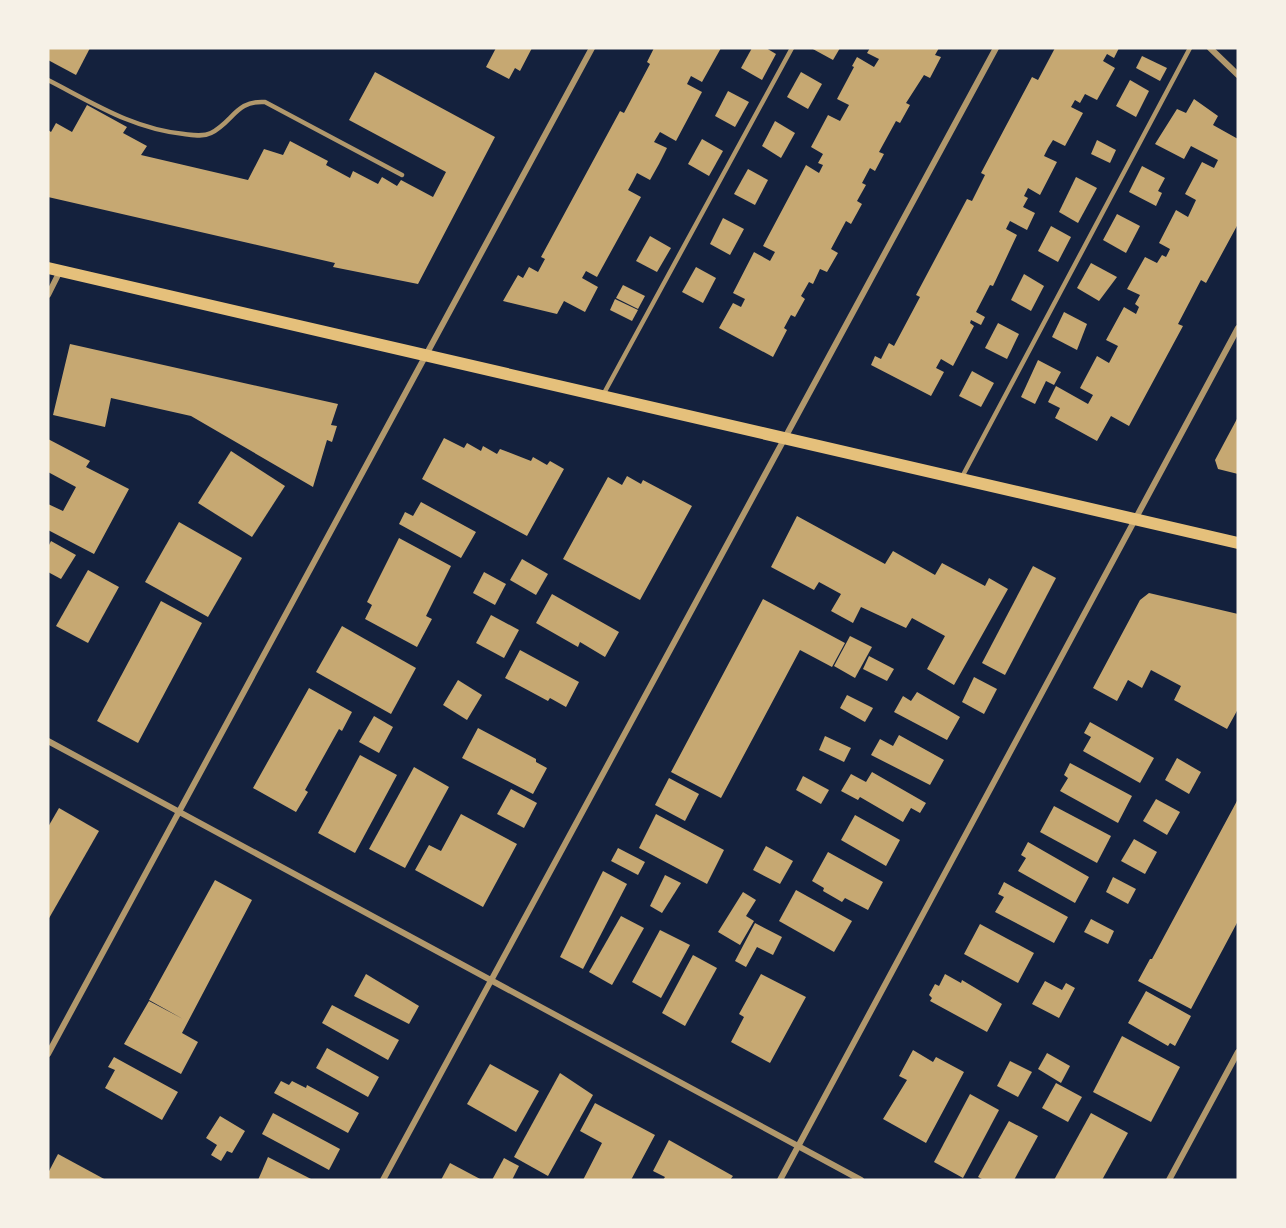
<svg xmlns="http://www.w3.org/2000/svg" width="1286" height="1228" font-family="Mulish,sans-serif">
  <rect width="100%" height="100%" fill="#14213d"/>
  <g fill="#c6a872">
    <path d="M48,48H90L76,75L48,60Z"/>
    <path d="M496,48H532L520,71L515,68L509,79L486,67Z"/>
    <path d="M654,48H721L702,82L691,76L687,84L702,92L676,141L660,132L654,142L667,148L659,164L650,180L637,173L633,181L628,190L641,197L597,277L586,271L582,278L598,287L585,312L564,301L557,314L503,301L518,275L523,278L529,267L538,272L545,259L541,257L620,111L624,113L650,64L647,62Z"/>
    <path d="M752,48H766L776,54L762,80L741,68Z"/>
    <path d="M811,48H840L833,60Z"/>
    <path d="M870,48H939L935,55L941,57L930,78L924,75L906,103L910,105L900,123L896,121L879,152L884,154L875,171L870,168L862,183L866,185L857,201L862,204L851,224L846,221L831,249L838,253L827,272L820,269L813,284L809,282L801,296L805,299L795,317L791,315L784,328L787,330L773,357L719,328L733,303L741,307L745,299L733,293L754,252L770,261L775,252L763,246L806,165L819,173L823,165L818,163L823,154L811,147L828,115L840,121L849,105L837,99L854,67L852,66L857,57L874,67L879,59L867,53Z"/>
    <path d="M1055,48H1119L1114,58L1107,54L1103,61L1115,68L1097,100L1085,94L1080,103L1075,100L1071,107L1083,113L1065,146L1053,140L1048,148L1044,156L1057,162L1040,195L1028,188L1024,196L1028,198L1023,207L1035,213L1027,230L1010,221L1006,229L1017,235L993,286L990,285L976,312L985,317L981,325L971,320L970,323L974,326L953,366L941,359L936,368L944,372L931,396L871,365L875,356L881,359L889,343L894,346L920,297L916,295L967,199L972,201L985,175L981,173L1032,77L1038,80Z"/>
    <path d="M1142,56L1167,68L1160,81L1136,68Z"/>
    <path d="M375,72L495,137L418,284L333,267L335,263L48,197V130L51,132L56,123L72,132L87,105L127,127L123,133L147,146L141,155L248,180L264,149L283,155L290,141L328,161L326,165L350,178L353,171L378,184L382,177L397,186L401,180L433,197L446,172L349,120Z"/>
    <path d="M801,72L822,84L808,109L787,97Z"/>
    <path d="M1130,80L1149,91L1136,117L1116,106Z"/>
    <path d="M728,91L749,102L735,127L715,116Z"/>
    <path d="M1194,99L1218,116L1213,125L1238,139V224L1206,283L1201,280L1178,324L1183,326L1129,426L1111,416L1097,441L1055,418L1060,408L1048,402L1056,386L1088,404L1093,395L1080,388L1097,356L1109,363L1118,346L1106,340L1124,307L1136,314L1139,307L1135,304L1140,295L1127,289L1145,257L1157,263L1162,255L1166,257L1170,249L1159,243L1176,210L1188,217L1196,200L1185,194L1202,162L1214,168L1218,160L1191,146L1184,159L1155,144L1177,109L1186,113Z"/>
    <path d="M775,121L795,133L781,158L762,146Z"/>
    <path d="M702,139L723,151L709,176L688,164Z"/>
    <path d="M1097,140L1116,150L1110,163L1091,154Z"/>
    <path d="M1142,166L1165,178L1158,191L1162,193L1156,206L1129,192Z"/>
    <path d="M748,169L768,180L755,205L734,194Z"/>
    <path d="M1076,177L1097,188L1078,223L1059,212Z"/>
    <path d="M1117,214L1140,226L1126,253L1103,240Z"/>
    <path d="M723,218L744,229L730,255L710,244Z"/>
    <path d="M1051,226L1071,237L1058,262L1038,251Z"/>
    <path d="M650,236L671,248L657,272L636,261Z"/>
    <path d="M1091,263L1117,277L1099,301L1077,288Z"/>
    <path d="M696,267L716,278L703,303L682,292Z"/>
    <path d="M1024,274L1044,286L1031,311L1011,300Z"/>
    <path d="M623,285L645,296L638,309L616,298Z"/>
    <path d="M615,299L638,310L632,321L610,310Z"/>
    <path d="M1064,312L1087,324L1077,350L1052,337Z"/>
    <path d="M998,323L1019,334L1007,359L985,348Z"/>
    <path d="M70,344L338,404L331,425L337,426L332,442L327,440L313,487L191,416L111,398L105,427L53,415Z"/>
    <path d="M1038,360L1061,372L1054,385L1046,381L1035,404L1021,397Z"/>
    <path d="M972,371L994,383L981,407L959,396Z"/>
    <path d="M1238,417V474L1218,469L1215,460Z"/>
    <path d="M444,438L464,448L467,443L481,451L483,446L497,454L500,449L531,461L533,457L547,465L550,461L564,469L527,536L422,479Z"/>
    <path d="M48,439L90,461L86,467L129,489L94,554L48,530V504L63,511L76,487L48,472Z"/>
    <path d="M231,451L285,486L252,537L198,503Z"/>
    <path d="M627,476L641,484L643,480L692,506L640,600L563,559L608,477L622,485Z"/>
    <path d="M421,502L476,532L461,558L399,524L405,512L413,516Z"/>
    <path d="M797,516L885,564L893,551L935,575L942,563L985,586L989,578L1008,589L954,685L927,669L945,636L912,618L906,628L861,607L853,623L831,611L841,594L819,582L814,590L771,567Z"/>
    <path d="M179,522L242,558L208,617L145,582Z"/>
    <path d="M399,538L451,566L426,616L432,619L417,647L365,619L372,605L367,602Z"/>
    <path d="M51,541L76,555L61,579L48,572V547Z"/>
    <path d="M522,559L548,574L536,595L510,580Z"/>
    <path d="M1033,566L1056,578L1005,675L982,663Z"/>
    <path d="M88,570L119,587L88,643L56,626Z"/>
    <path d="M484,572L506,584L495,605L473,593Z"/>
    <path d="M1149,593L1238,614V709L1227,729L1174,700L1181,686L1151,670L1142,688L1128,680L1117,701L1093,688L1140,600Z"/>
    <path d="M552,594L619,632L605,657L580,642L578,647L536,623Z"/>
    <path d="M763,599L845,643L832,667L800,650L721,798L671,772Z"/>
    <path d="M161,601L202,623L138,743L97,721Z"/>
    <path d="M491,615L519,630L504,658L476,643Z"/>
    <path d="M342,626L416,668L391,714L316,672Z"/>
    <path d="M850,636L872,647L855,678L834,666Z"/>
    <path d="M520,650L579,682L566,707L550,698L548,701L505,678Z"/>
    <path d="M869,656L894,669L887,681L863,669Z"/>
    <path d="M974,677L997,689L984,714L962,702Z"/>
    <path d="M458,680L482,695L467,720L443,705Z"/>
    <path d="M309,688L352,712L342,731L339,729L305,790L308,792L296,812L253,788Z"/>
    <path d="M917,692L960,717L947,740L894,712L903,696L911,701Z"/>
    <path d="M847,695L873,708L865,722L840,708Z"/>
    <path d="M374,716L393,727L379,753L359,742Z"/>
    <path d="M1090,722L1154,758L1140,783L1083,751L1091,737L1084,733Z"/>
    <path d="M478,728L536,759V762L547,768L533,794L462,758Z"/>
    <path d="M899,735L944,760L930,785L871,755L880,739L893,746Z"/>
    <path d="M825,736L851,748L844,762L819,750Z"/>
    <path d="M360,755L397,775L355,853L318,833Z"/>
    <path d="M1177,758L1201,772L1189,794L1165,780Z"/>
    <path d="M1070,763L1132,796L1118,823L1060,791L1068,778L1064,775Z"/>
    <path d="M414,767L449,787L405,868L369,849Z"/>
    <path d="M872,772L926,803L920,813L911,808L903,822L860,797L858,800L841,791L851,774L866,782Z"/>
    <path d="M803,776L829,790L821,804L796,790Z"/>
    <path d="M669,778L699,794L685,821L655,805Z"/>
    <path d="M511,789L537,803L524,828L497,814Z"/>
    <path d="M1156,799L1180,812L1167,835L1143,821Z"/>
    <path d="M1238,799V921L1191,1009L1138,981L1150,959H1152Z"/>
    <path d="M1054,806L1111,836L1097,863L1040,832Z"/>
    <path d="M59,808L99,831L48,920V827Z"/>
    <path d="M461,814L517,844L483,907L415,870L429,845L441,851Z"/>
    <path d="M656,814L724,850L707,884L639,848Z"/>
    <path d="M855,815L900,840L886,866L841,840Z"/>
    <path d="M1134,839L1157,852L1145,874L1121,861Z"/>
    <path d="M1028,842L1089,877L1075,903L1018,871L1026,858L1021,855Z"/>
    <path d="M766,846L793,861L780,884L753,870Z"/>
    <path d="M618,848L645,862L638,875L611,861Z"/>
    <path d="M828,852L883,882L868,910L845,898L842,902L823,891L824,888L812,881Z"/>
    <path d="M603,871L627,884L583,969L560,957Z"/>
    <path d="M665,875L681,883L662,913L650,906Z"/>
    <path d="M1113,877L1136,889L1128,904L1106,892Z"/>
    <path d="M215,880L252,900L182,1033L198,1042L181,1074L124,1044L149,1001L183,1019L149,1000Z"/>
    <path d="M1004,882L1068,917L1054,943L995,912L1004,897L998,894Z"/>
    <path d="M796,890L852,921L834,952L779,921Z"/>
    <path d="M743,892L756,900L746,916L754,921L740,945L718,932Z"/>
    <path d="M621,916L644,928L612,985L589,972Z"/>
    <path d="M1091,919L1114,931L1108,944L1084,932Z"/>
    <path d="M755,923L782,937L773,955L757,947L746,967L735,961Z"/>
    <path d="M980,924L1034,953L1018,983L964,954Z"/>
    <path d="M660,930L690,945L661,998L632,982Z"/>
    <path d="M693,955L717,968L685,1026L662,1013Z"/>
    <path d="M366,974L419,1006L409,1024L354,996Z"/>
    <path d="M761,974L806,997L770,1063L731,1042L744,1017L739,1014Z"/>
    <path d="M945,974L961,983L962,980L1002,1004L987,1032L930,1001L932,998L929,995L935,984L939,986Z"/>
    <path d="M1045,981L1062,990L1066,983L1075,988L1059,1018L1032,1004Z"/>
    <path d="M1146,991L1191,1016L1175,1046L1170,1043L1168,1046L1128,1023Z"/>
    <path d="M332,1005L399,1040L388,1060L322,1023Z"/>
    <path d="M1122,1036L1180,1067L1151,1122L1093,1092Z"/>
    <path d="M327,1048L379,1077L368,1097L316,1068Z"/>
    <path d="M913,1050L933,1062L936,1057L964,1072L926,1143L883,1119L907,1080L899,1076Z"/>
    <path d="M1047,1053L1070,1066L1061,1083L1038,1069Z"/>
    <path d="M114,1057L178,1092L162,1120L105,1088L115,1070L108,1067Z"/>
    <path d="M1010,1061L1032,1072L1018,1097L997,1086Z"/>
    <path d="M490,1064L539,1091L516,1132L467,1104Z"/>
    <path d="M560,1073L593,1095L548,1176L514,1157Z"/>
    <path d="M281,1081L289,1085L292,1081L306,1088L307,1085L359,1113L348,1133L274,1093Z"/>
    <path d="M1056,1083L1082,1097L1068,1122L1042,1108Z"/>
    <path d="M970,1094L999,1110L963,1178L934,1162Z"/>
    <path d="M595,1103L655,1135L631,1180H583L602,1143L580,1131Z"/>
    <path d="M273,1113L340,1149L329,1170L262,1134Z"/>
    <path d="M1091,1113L1128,1133L1102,1180H1054Z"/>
    <path d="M220,1116L245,1131L232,1153L227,1151L221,1161L211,1155L217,1145L206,1138Z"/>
    <path d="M1009,1121L1038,1136L1014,1180H984L978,1177Z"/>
    <path d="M669,1140L733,1176L730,1180H663L665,1177L653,1171Z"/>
    <path d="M58,1154L106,1180H48V1173Z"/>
    <path d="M268,1157L313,1180H258Z"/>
    <path d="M504,1158L519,1166L512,1180H492Z"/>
    <path d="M450,1163L482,1180H441Z"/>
  </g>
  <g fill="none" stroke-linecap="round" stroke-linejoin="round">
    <g stroke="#b1986c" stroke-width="4.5">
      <path d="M48,80C93,103 133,129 184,134C193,135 203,137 211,133C233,122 236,100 265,102L402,175"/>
      <path d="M603,395L792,48"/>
      <path d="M962,477L1190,48"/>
    </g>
    <g stroke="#b1986c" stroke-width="6">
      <path d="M1210,48L1238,75"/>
      <path d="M48,295L60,271"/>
      <path d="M48,741L861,1180"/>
      <path d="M48,1054L592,48"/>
      <path d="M383,1180L996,48"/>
      <path d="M780,1180L1238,328"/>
      <path d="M1169,1180L1238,1052"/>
    </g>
    <path stroke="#e5c07b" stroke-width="12" d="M48,268L1238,543"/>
  </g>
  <rect width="1286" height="1228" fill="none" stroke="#f6f1e7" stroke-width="99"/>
</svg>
